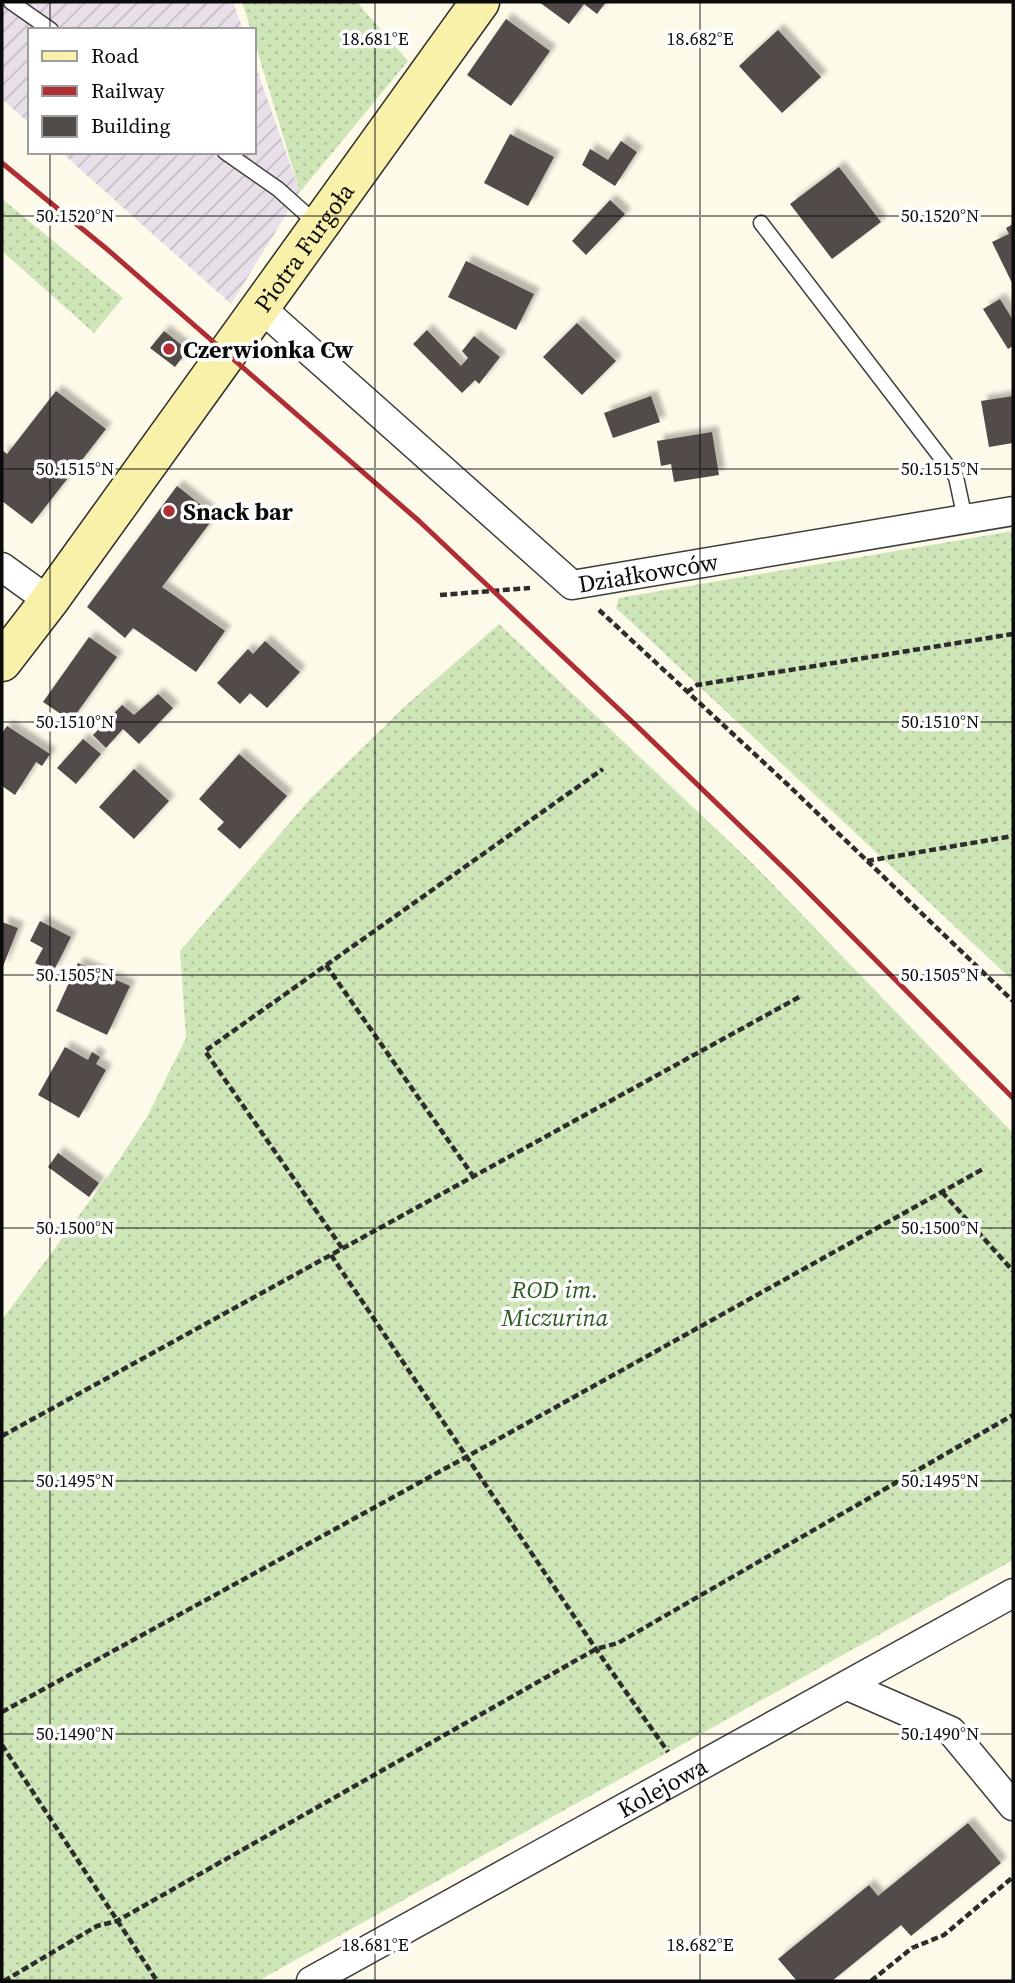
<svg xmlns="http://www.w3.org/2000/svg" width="1015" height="1983" font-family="'Source Serif 4',serif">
  <defs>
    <pattern id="industrial-furrows" width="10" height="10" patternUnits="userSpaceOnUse" patternTransform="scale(1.75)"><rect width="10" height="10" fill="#e8dfe9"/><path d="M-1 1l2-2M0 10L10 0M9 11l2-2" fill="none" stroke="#c6bec6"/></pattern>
    <pattern id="grass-dots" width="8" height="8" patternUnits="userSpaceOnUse" patternTransform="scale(1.75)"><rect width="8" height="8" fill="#cee5b7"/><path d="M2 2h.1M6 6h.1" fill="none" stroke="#b0c39c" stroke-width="1.8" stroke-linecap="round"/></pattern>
    <filter id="shadow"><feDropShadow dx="6" dy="-6" stdDeviation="2" flood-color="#0004"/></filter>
  </defs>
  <rect width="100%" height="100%" fill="#fdfaea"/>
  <g fill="url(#industrial-furrows)">
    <path d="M2,2H233L243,30H30V124L2,99Z"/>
    <path d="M254,61L300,192L231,304L61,152H254Z"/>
  </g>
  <g fill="url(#grass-dots)">
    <path d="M242,2H357L408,61L300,192L254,40V30H251Z"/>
    <path d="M2,199L123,298L94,333L2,251Z"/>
    <path d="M1013,531V981L616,608L619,598Z"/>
    <path d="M499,624L752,863L1013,1133V1560L258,1981H2V1320L111,1172L147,1117L186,1038L180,951L310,799L403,708Z"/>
  </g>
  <g fill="#524c48" filter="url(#shadow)">
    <path d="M539,2H606L597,14L584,4L569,24Z"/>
    <path d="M506,19L550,51L511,106L467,75Z"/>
    <path d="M778,30L821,77L782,113L739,66Z"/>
    <path d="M510,134L554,157L528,206L484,183Z"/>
    <path d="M621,141L637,152L615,186L582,165L590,149L608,160Z"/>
    <path d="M839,167L881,222L832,259L790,204Z"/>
    <path d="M610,200L625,214L586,255L572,241Z"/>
    <path d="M1013,224V285L992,242L1009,234L1006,228Z"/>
    <path d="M466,261L534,294L516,330L448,297Z"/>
    <path d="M1000,299L1013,320V346L1008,349L983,309Z"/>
    <path d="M577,323L616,361L582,395L543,357Z"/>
    <path d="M427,330L461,366L468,358L462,351L474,336L500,357L479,384L475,380L462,393L413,344Z"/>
    <path d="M164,331L188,350L175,367L150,348Z"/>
    <path d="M56,391L106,429L32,524L2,501V450L7,454Z"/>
    <path d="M651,396L660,422L613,438L604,413Z"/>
    <path d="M1013,396V443L989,447L981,401Z"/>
    <path d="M712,432L719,475L674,482L671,464L661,466L657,441Z"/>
    <path d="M177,486L215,516L162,587L225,631L196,672L133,628L125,638L87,607Z"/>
    <path d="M89,637L117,657L71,721L43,702Z"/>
    <path d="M265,641L300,672L267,708L250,693L240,704L217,683L248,649L253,654Z"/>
    <path d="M158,694L173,708L139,744L123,729L106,748L93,735L122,705L134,715Z"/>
    <path d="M7,726L50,754L42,766L36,762L15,795L2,786V733Z"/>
    <path d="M83,739L101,754L76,784L57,768Z"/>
    <path d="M239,754L287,796L240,849L217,829L224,822L199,799Z"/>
    <path d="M134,769L169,801L134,839L99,807Z"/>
    <path d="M40,921L71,937L53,972L35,963L43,948L30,941Z"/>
    <path d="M2,922L18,928L2,969Z"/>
    <path d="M78,963L130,986L107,1035L56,1011Z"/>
    <path d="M65,1047L88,1060L92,1052L100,1057L96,1064L106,1070L79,1118L38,1095Z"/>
    <path d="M58,1153L99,1183L89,1197L48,1167Z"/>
    <path d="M968,1823L1001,1863L911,1936L901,1925L832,1981H797L778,1959L869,1885L878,1896Z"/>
  </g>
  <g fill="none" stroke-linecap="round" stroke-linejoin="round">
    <defs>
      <g id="lane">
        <path d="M11,2L51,30"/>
        <path d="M225,152L278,189L317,224"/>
        <path d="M761,223L956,477L965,519"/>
      </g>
      <g id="street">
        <path id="s1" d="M260,307L572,585L1013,511"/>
        <path d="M2,567L49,601"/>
        <path d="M848,1686L951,1731L1013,1806"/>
        <path id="s2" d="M311,1981L1013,1593"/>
      </g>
      <g id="secondary">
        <path id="s3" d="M2,662L49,601L480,2"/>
      </g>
    </defs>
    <use href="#lane" stroke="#3e3e3e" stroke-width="17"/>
    <use href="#street" stroke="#3e3e3e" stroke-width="31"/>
    <use href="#secondary" stroke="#2d2d2d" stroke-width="41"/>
    <g stroke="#2d2d2d" stroke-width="4.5" stroke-dasharray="7 3.5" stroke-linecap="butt">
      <path d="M440,595L530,588"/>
      <path d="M599,610L787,784L1013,1001"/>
      <path d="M687,692L697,685L1013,634"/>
      <path d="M867,861L1013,836"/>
      <path d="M326,965L473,1176"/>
      <path d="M942,1192L1013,1271"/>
      <path d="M342,1248L205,1051L603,769"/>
      <path d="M331,1255L596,1649L668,1752"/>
      <path d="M2,1436L801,996"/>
      <path d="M2,1712L468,1456L983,1169"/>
      <path d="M2,1745L157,1981"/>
      <path d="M4,1981L97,1926L117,1921L596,1649L618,1643L1013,1415"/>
      <path d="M871,1981L912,1948L944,1935L1013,1877"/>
    </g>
    <use href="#lane" stroke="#fff" stroke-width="14"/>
    <use href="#street" stroke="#fff" stroke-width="28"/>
    <use href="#secondary" stroke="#f9f0a9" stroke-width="38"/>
    <path stroke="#af2e34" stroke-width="5" d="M2,163L108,250L419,521L641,730L796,880L1013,1098"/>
  </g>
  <path fill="none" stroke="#0b0b0b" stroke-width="2" stroke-opacity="0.45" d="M50,2V30M375,2V1981M700,2V1981M50,152V1981M2,216H1013M2,469H1013M2,722H1013M2,975H1013M2,1228H1013M2,1481H1013M2,1734H1013"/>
  <g fill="#af2e34" stroke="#fff" stroke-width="2.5">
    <circle cx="169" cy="349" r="7"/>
    <circle cx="169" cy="511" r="7"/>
  </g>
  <g text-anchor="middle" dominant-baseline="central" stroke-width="7" stroke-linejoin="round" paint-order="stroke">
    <g font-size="24" fill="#0b0b0b" stroke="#fff">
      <text stroke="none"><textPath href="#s3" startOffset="513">Piotra Furgoła</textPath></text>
      <text stroke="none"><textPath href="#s1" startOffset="495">Działkowców</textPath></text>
      <text stroke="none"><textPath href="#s2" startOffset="401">Kolejowa</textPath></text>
    </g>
    <g font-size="24" font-weight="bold" fill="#0b0b0b" stroke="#fff" text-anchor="start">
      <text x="183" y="349">Czerwionka Cw</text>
      <text x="183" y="511">Snack bar</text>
    </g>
    <g font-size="24" font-style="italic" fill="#2d5d21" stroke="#fff">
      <text x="555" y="1289">ROD im.<tspan x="555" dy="28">Miczurina</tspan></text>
    </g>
  </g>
  <g font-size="18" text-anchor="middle" fill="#0b0b0b" stroke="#fff" stroke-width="7" stroke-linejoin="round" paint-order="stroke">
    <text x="375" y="45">18.681°E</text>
    <text x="700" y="45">18.682°E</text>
    <text x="75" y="222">50.1520°N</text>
    <text x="940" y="222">50.1520°N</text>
    <text x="75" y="475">50.1515°N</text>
    <text x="940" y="475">50.1515°N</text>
    <text x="75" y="728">50.1510°N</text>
    <text x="940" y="728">50.1510°N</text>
    <text x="75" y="981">50.1505°N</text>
    <text x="940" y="981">50.1505°N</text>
    <text x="75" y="1234">50.1500°N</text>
    <text x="940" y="1234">50.1500°N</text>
    <text x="75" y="1487">50.1495°N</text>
    <text x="940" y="1487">50.1495°N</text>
    <text x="75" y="1740">50.1490°N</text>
    <text x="940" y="1740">50.1490°N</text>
    <text x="375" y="1951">18.681°E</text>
    <text x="700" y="1951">18.682°E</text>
  </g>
  <rect width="1015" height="1983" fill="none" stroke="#0b0b0b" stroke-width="7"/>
  <rect x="28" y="28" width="228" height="126" fill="#ffffff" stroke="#9d9d9d" stroke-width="2"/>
  <rect x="42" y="51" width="35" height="10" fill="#f9f0a9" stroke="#9d9d9d" stroke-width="2"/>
  <text x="91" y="63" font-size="21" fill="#0b0b0b">Road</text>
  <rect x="42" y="86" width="35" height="10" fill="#af2e34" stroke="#9d9d9d" stroke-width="2"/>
  <text x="91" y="98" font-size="21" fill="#0b0b0b">Railway</text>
  <rect x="42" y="116" width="35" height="21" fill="#524c48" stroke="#9d9d9d" stroke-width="2"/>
  <text x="91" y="133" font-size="21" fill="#0b0b0b">Building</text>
</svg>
